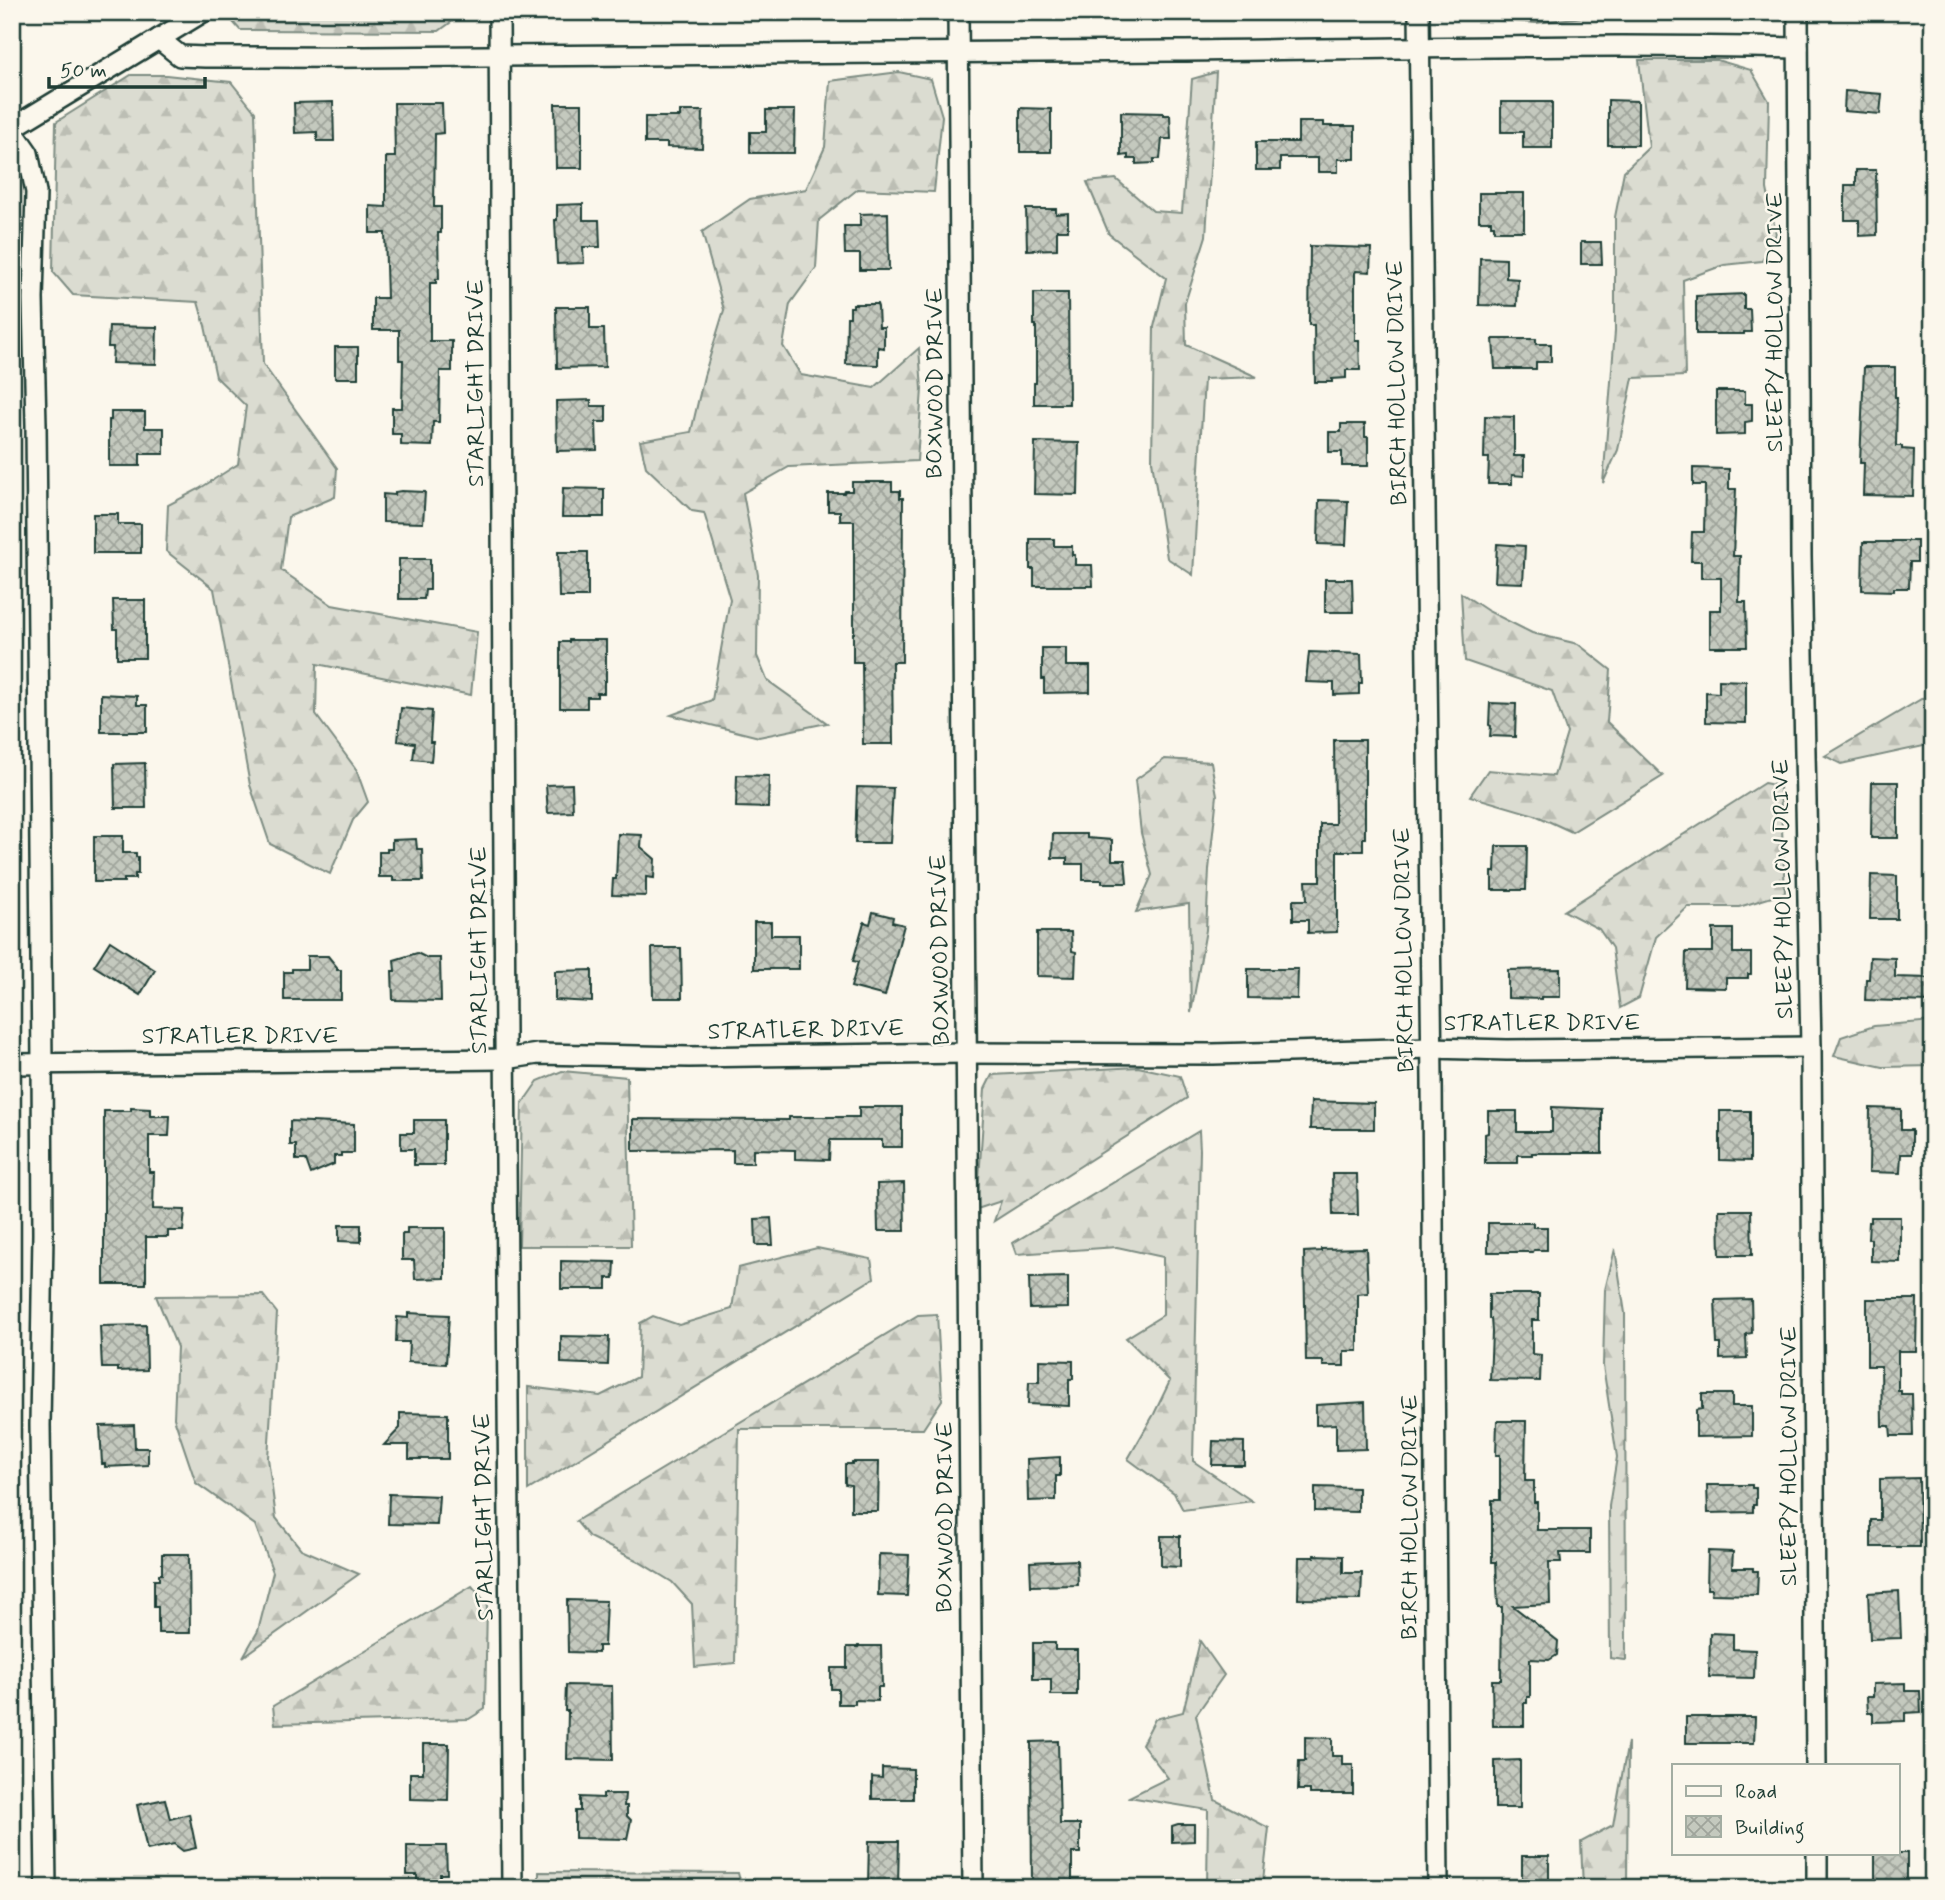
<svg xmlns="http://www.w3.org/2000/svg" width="1945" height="1900" font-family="Mynerve,sans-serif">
  <defs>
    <pattern id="forest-firs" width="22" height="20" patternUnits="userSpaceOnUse" patternTransform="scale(1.75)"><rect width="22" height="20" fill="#dbdcd1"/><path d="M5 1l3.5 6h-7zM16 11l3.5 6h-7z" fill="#bcbeb4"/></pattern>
    <pattern id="building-cross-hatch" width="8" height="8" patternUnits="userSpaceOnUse" patternTransform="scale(1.75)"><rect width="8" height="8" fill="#c4c9be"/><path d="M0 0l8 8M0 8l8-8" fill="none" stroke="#9fa49b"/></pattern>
  </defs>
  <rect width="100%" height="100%" fill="#fbf7ec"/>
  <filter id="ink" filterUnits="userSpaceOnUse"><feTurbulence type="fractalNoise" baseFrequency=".0143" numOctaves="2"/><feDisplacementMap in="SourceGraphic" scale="14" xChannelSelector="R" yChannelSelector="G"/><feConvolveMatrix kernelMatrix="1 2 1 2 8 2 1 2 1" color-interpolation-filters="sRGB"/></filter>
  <g filter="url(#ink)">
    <g fill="url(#forest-firs)" stroke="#7d8c82" stroke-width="2">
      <path d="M229,12H465L439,31L240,30L226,14Z"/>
      <path d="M1435,12H1591L1590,16L1536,23L1435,15Z"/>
      <path d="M1639,60H1717L1751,70L1769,101L1767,189L1776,234L1762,261L1724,265L1683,280L1685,376L1633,378L1618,450L1603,483L1615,331V217L1624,171L1649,147Z"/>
      <path d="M899,72L931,79L942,116L934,192L858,189L819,220L816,268L790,304L783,346L801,375L874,388L919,348L922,389L917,461L789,467L743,493L758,575L757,656L767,680L827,723L759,737L671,715L712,700L730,599L704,513L692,511L646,467L640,441L691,432L704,376L724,310L702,232L750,199L806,189L825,147L830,81Z"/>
      <path d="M1216,72L1206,236L1185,303L1186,345L1257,377L1204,379L1193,575L1167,558L1152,461L1154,327L1166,278L1109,234L1087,182L1116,179L1153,211L1182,213L1192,79Z"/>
      <path d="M131,75H166L231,82L255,112L263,364L337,468L335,497L288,517L281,570L332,605L477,632L471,695L317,664L316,715L356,769L368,802L353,820L330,874L270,844L250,785L214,589L166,551L168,505L199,489L238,464L246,406L216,377L205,326L198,302L73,295L53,272L56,122Z"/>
      <path d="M1461,593L1488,611L1532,633L1578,644L1611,670L1607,722L1663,776L1572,832L1535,815L1470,796L1488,770L1554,776L1567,733L1552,691L1465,661Z"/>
      <path d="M1933,692V744L1841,764L1825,756Z"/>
      <path d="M1165,759L1211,762L1217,795L1209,870L1206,930L1191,1013L1189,904L1136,912L1152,875L1141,833L1135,780Z"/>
      <path d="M1764,783L1780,786L1785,893L1739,907H1688L1656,937L1639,998L1620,1008L1612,948L1599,929L1564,911Z"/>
      <path d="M1933,1021V1066L1883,1067L1834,1056L1841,1037L1874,1026Z"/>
      <path d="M1138,1067L1180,1076L1187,1098L994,1221L1001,1201L977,1209L985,1089L992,1075Z"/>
      <path d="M562,1071L627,1077L631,1246H519L522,1104L538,1081Z"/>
      <path d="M1199,1131L1200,1150L1193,1461L1252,1501L1183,1510L1174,1493L1128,1459L1154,1414L1170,1381L1126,1338L1163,1315V1257L1117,1247L1017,1254L1013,1243Z"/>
      <path d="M817,1248L871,1259L874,1278L528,1490V1387L600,1396L638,1377L640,1323L653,1316L679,1325L732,1309L738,1268Z"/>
      <path d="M1615,1249L1625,1313L1626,1660L1610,1658L1609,1506L1617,1457L1603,1366L1605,1290Z"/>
      <path d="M263,1295L277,1313L268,1458L276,1518L301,1549L359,1574L243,1657L258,1631L273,1572L255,1525L196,1483L174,1418L177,1347L156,1296Z"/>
      <path d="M937,1314L942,1400L923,1429H739L735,1663L695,1667L692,1604L672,1582L636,1560L589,1537L576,1521L918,1315Z"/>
      <path d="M472,1586L487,1604L485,1709L469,1719L275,1724L273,1706Z"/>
      <path d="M1200,1641L1224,1675L1196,1715L1215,1800L1269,1828L1263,1881L1265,1888H1207L1208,1810L1129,1797L1168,1778L1142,1744L1155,1719L1183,1712Z"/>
      <path d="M1628,1742L1627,1888H1583L1581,1842L1613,1825Z"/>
      <path d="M539,1872L738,1873L742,1888H539Z"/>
    </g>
    <g fill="url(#building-cross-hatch)" stroke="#1f3d34" stroke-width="2">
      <path d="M1845,91L1882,94L1880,114L1844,111Z"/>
      <path d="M1608,100L1638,101V145H1608Z"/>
      <path d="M333,102L334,141H317V132L295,133L294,103Z"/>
      <path d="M1501,102H1552V148H1523V132H1501Z"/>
      <path d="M394,103H442L443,133L435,134L434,207H441V233H438L439,279H436V283H430V341H452V371H440L439,422H433L432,446L401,445V434H392V408H402L403,360H399V330H373V298H387L385,233H370V206L386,207V157H395Z"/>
      <path d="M555,104H582V168H556Z"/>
      <path d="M1020,108L1051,109V152H1020Z"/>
      <path d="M766,110H795L794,153H750V132H766Z"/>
      <path d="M680,111H703L702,148L667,147V143H645V117H680Z"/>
      <path d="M1121,112L1163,113V115H1170L1171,139H1162L1160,159H1154V163L1136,164V159H1128V155L1121,156Z"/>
      <path d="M1298,122H1324V126H1355V159H1338V172H1318V158H1280V170H1256V142H1298Z"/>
      <path d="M1856,170H1876L1877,235L1859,236V220H1845V185H1856Z"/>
      <path d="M1479,193H1524V231H1494V225H1491V221H1479Z"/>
      <path d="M583,204V220H599L600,247H583L584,263L557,264L555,220H557V205Z"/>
      <path d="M1026,209H1056V214L1068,213V230H1057V249L1027,250Z"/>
      <path d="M888,213L889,270H860V254H845L844,226H860V214Z"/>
      <path d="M1581,242H1601L1602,264H1581Z"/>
      <path d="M1310,246L1371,248L1370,272L1356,271L1355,273V340H1359L1360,370H1346V378L1332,379V382H1315L1314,325H1309Z"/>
      <path d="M1480,258L1506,259V278L1518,279L1517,306L1479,305Z"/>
      <path d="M1034,293H1068L1069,404H1034V383H1036V325H1034Z"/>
      <path d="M1744,294V309H1750L1751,332H1744V334H1696V296Z"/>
      <path d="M853,304H877L878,307L879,327H884V348L878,347V365L846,364L847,317H850V307H853Z"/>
      <path d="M556,307H590V329H604L605,367L557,368Z"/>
      <path d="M109,326L157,327L156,364L112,363L113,347H108Z"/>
      <path d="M1493,339H1536V344H1551V362H1536V369H1495Z"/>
      <rect x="335" y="347" width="23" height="31"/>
      <path d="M1864,367H1895V397H1897L1896,446H1902V449L1914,450L1913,496L1863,495L1864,463H1860Z"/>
      <path d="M1716,391H1745V404H1752V421L1745,422V434L1716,435Z"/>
      <path d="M591,400V406H606V422H596L597,450L557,451L556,401Z"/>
      <path d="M111,412H145V428H164V454H140V466H109V420H111Z"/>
      <path d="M1485,416L1514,417V456H1524V476L1512,475V484H1488L1489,458H1484Z"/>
      <path d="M1341,424H1365V437H1368V466H1342V452H1329V432H1341Z"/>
      <path d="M1035,442L1079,443L1078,495L1034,494Z"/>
      <path d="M1693,468L1729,469V489H1736L1733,556H1740L1739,602H1746L1747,647H1710V610H1721V578H1701V561H1691L1692,532H1704L1705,485H1693Z"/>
      <path d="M852,482H892V491H900V498H903L902,662H892L893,744H863L862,662H853V633H854V521H840V511H828V493H844L845,491H852Z"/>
      <path d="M563,488L604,489V517H562Z"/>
      <path d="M401,491L425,492L423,523L383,522V494L395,495V492Z"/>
      <path d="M1319,500L1348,501L1346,545L1318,544Z"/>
      <path d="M93,514H118V524H141V553H93Z"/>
      <path d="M1030,539H1054V546H1072V555H1075V565H1092L1093,586H1034V569H1030Z"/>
      <path d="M1892,541H1917V562H1910L1909,588H1894V591L1862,590L1863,542H1892Z"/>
      <path d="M1497,544L1525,546L1523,583L1495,582Z"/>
      <path d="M558,552H588V597H559Z"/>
      <path d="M399,559H430V590H425L424,599H399Z"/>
      <path d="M1325,579H1352L1353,612H1325Z"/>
      <path d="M113,600H145V658H117V629H114Z"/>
      <path d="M569,640H606V681H604V693H597V697H587V708H560V642H569Z"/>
      <path d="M1042,648H1066V666H1090V692L1044,693V679H1042Z"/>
      <path d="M1309,652L1361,654L1362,683H1359V694L1334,695V683L1306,682Z"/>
      <path d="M1719,680L1746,681V723L1706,722V692L1719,693Z"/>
      <path d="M101,694L137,696V705H147V732H101Z"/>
      <path d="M1490,703L1516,704L1515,737L1490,736L1491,726L1489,725Z"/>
      <path d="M401,708L432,711L430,742H433L431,761L413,759L415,743L398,741Z"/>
      <path d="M1334,740H1365V838H1363V851H1337V932L1308,933V920H1293V900H1307L1306,881H1320V824H1335Z"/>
      <path d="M145,763L146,808H115L114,764Z"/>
      <path d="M737,775L769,776L768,808L736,807Z"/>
      <path d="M1872,782H1898V838H1871Z"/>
      <path d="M572,784L573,812L548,813L546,785Z"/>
      <path d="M857,787L893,788L890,843H855Z"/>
      <path d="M618,834L642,835L641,847L655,859L654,878L646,877V896L612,895L613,879H616Z"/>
      <path d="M1053,834H1087V838L1112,840V860H1125L1127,883H1102V880H1083V864H1067V858H1052Z"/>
      <path d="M94,836H123V853H136V857H138V874H135V879H124V882H94Z"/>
      <path d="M416,839L417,849H422L423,881H393V877H379V852H387V849H392V840Z"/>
      <path d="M1496,846H1527L1526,890H1492V872H1495Z"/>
      <path d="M1871,875L1897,876V919H1870Z"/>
      <path d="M873,912L893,917L892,922L904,925L885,996L851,987L858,962L853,961L864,922L870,924Z"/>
      <path d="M754,922H771V935H799V969H754Z"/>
      <path d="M1713,929H1733V953H1751V974H1748V978H1726V988L1685,987L1686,952H1713Z"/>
      <path d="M1037,932H1071L1072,951L1076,952L1075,977L1037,976Z"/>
      <path d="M110,941L155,970L140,995L94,966Z"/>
      <path d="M652,948H681L682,998H653Z"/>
      <path d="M417,953L427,958H440L441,1001L393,1000L392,971H395L394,960Z"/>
      <path d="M307,956H328L337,967V970H341V1000H284V972H292V969H307Z"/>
      <path d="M1870,957L1895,958V977L1930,978V1002L1865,1000L1866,979H1869Z"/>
      <path d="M1248,969H1298L1297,999L1248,998Z"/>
      <path d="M1560,969V997H1541V999L1508,998V970Z"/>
      <path d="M592,970V1002L555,1000V971Z"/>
      <path d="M1311,1101L1374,1103V1129H1310Z"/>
      <path d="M859,1107H902V1147H882V1140H830L829,1160L795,1159V1150L753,1149V1163H733V1150L633,1151V1119L789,1120V1117H859Z"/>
      <path d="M1552,1107L1602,1109V1153H1532V1155H1518V1163H1485V1134L1488,1133V1111H1517V1132H1552Z"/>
      <path d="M131,1108L150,1109V1116H170L169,1136H149V1172H154L153,1209L185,1210L183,1231H168V1237H146V1284H104V1111H131Z"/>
      <path d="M1870,1108L1901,1109V1130H1912V1154H1901L1900,1173L1869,1172Z"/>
      <path d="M1720,1111H1750V1161L1720,1160Z"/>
      <path d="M414,1120H444V1165H414V1149H401V1133H414Z"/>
      <path d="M290,1121L354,1124V1153H341V1156H334V1164L311,1174L306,1160H296V1145H290Z"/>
      <path d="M1332,1174H1357L1358,1215H1333Z"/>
      <path d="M904,1183L905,1231H878L877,1184Z"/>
      <path d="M1719,1210H1751L1752,1255H1720Z"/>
      <path d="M1871,1217H1900V1262L1871,1261V1239H1868L1869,1222H1871Z"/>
      <path d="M771,1218L773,1245H756L755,1219Z"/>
      <path d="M1488,1223H1533V1227H1547V1250H1534L1533,1252H1488Z"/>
      <path d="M339,1225H361V1242L339,1241Z"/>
      <path d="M407,1228H445V1278L415,1279L414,1260H402V1234H407Z"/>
      <path d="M1366,1248L1368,1293L1358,1294V1351H1344V1366H1323V1361H1306L1304,1252L1321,1251V1249Z"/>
      <path d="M561,1261L615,1262L614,1278H607V1289H561Z"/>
      <path d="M1068,1277V1308L1030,1309L1029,1278Z"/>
      <path d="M1489,1294H1539V1320H1532V1354L1541,1355L1540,1381L1490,1380L1492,1332L1491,1319H1489Z"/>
      <path d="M1751,1299L1752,1333L1746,1334L1747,1358L1720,1359V1344H1717L1715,1300Z"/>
      <path d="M1867,1299H1917L1916,1351H1898V1391H1901V1394H1912L1913,1436H1891L1890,1426H1882L1881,1366H1867Z"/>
      <path d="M408,1313L449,1315L446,1364L408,1362L409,1342H396L397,1317L408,1318Z"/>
      <path d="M146,1325L147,1370L118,1371V1368H102L100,1326Z"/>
      <path d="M561,1336L609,1337L608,1365L561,1363Z"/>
      <path d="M1039,1360L1073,1361V1379H1069V1406L1028,1404L1029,1382H1039Z"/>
      <path d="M1702,1394H1732V1406H1752V1436L1696,1437V1410L1702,1409Z"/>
      <path d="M1365,1402L1366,1449L1336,1450V1424L1316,1425V1405Z"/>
      <path d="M400,1413L448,1414V1459H409V1445H384L400,1428Z"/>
      <path d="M1497,1421H1526L1525,1481H1534V1502H1537V1530H1590V1553H1560L1561,1562H1549L1550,1604L1513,1606L1558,1641L1557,1655L1549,1660L1530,1659V1697H1527V1703H1524V1726H1493L1492,1680H1501L1502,1607H1498L1496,1562H1492V1500H1500V1455H1496Z"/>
      <path d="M134,1425L135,1448H148V1465L105,1467V1464H102L100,1426Z"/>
      <path d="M1213,1441L1244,1442V1465H1212Z"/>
      <path d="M1060,1457V1476H1056V1500L1028,1501L1027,1459Z"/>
      <path d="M852,1462H879L878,1511H851V1485L845,1484V1464H852Z"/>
      <path d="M1919,1478L1920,1547H1871V1520H1880V1479Z"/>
      <path d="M1707,1485H1752V1488H1756V1505H1753V1512L1708,1513Z"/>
      <path d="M1315,1487L1358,1488V1512L1315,1511Z"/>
      <path d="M389,1494L439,1496L437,1525L388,1524Z"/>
      <path d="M1161,1536H1180V1567L1161,1566Z"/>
      <path d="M1708,1551L1733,1552L1732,1568H1753V1571H1758L1757,1595L1711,1594L1712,1589H1707Z"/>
      <path d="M162,1554H189L190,1633H158V1607H154V1580H159V1574H162Z"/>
      <path d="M879,1554L909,1555L907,1596L878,1595Z"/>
      <path d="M1314,1555L1343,1556V1573H1362L1361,1600L1298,1599L1299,1557H1314Z"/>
      <path d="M1077,1560L1078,1585L1031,1586L1030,1562Z"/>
      <path d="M1899,1591L1901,1638L1870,1639L1868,1593Z"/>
      <path d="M567,1600L606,1601L604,1646H598V1653L568,1652Z"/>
      <path d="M1710,1633L1733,1634V1649L1755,1650L1754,1678L1709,1677Z"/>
      <path d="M1033,1643H1055V1650H1077V1695H1051V1679H1033Z"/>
      <path d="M858,1646H881L882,1687H878V1701L855,1700V1704H838V1689H831V1668H847V1647H858Z"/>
      <path d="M1905,1683V1691H1920L1921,1712L1905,1713V1721L1873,1722V1713H1868L1867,1697H1873V1684Z"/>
      <path d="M566,1685L612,1686L613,1760L567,1759L568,1711H565Z"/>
      <path d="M1686,1717H1755L1754,1743H1686Z"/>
      <path d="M1305,1737L1332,1738V1756H1342V1765H1353V1794H1310V1790H1298L1299,1761H1305Z"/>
      <path d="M1058,1741L1060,1824H1080V1853H1072V1888H1032L1031,1742Z"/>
      <path d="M423,1744H449L448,1800L410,1799V1773H423Z"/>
      <path d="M1520,1760V1808H1495V1761Z"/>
      <path d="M882,1768L913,1769V1799H872V1777L882,1778Z"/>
      <path d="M603,1794H625L624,1806H627V1816L631,1820L627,1839L575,1838V1811H580V1797L603,1798Z"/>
      <path d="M165,1799L170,1819L189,1814L196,1848L183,1851L174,1844L147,1850L137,1805Z"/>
      <path d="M1178,1824H1194V1841L1172,1842V1826Z"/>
      <path d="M869,1841H899L898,1885L868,1884Z"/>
      <path d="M407,1846H446L447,1874H440V1887H417V1875H407Z"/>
      <rect x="1875" y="1853" width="32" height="33"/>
      <rect x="1522" y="1856" width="27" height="32"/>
    </g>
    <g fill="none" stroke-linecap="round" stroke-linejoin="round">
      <defs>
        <g id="street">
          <path d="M499,12L505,1038L512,1888"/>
          <path d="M958,12L973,1888"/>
          <path d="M1419,12L1432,1080L1438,1888"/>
          <path d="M1798,12L1801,556L1811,1047L1816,1765"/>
          <path d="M159,39L180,56L205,57C528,58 851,55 1174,51C1382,49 1590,43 1798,48"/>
          <path d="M12,128L203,12"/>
          <path d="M12,130L28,153L36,192L33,299L36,425L42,1063L43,1234L40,1425L46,1888"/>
          <path d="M12,1064L505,1059L538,1054L689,1057L966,1053L1213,1054L1431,1048L1507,1050L1811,1047"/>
          <path d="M1817,1853V1888"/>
        </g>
      </defs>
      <use href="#street" stroke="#1f3d34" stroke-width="24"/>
      <use href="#street" stroke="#fbf7ec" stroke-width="19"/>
    </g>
  </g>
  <g text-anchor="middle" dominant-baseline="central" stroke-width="5" stroke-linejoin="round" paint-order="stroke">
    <g font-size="23" fill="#1f3d34" stroke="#fbf7ec">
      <text transform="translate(1776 322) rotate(-90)">SLEEPY HOLLOW DRIVE</text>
      <text transform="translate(477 383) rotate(-90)">STARLIGHT DRIVE</text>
      <text transform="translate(936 383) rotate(-90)">BOXWOOD DRIVE</text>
      <text transform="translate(1398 383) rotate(-91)">BIRCH HOLLOW DRIVE</text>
      <text transform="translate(1784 889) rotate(-91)">SLEEPY HOLLOW DRIVE</text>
      <text transform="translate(480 950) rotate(-90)">STARLIGHT DRIVE</text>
      <text transform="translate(941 950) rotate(-91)">BOXWOOD DRIVE</text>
      <text transform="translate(1405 950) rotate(-91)">BIRCH HOLLOW DRIVE</text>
      <text x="1542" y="1024">STRATLER DRIVE</text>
      <text transform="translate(806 1031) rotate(-1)">STRATLER DRIVE</text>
      <text x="240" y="1037">STRATLER DRIVE</text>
      <text transform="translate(1790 1456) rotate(-90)">SLEEPY HOLLOW DRIVE</text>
      <text transform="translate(485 1517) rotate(-91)">STARLIGHT DRIVE</text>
      <text transform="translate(946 1517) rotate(-90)">BOXWOOD DRIVE</text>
      <text transform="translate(1411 1517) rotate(-90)">BIRCH HOLLOW DRIVE</text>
    </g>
  </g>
  <rect width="1945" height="1900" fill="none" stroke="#fbf7ec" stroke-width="42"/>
  <rect x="21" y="21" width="1903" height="1858" fill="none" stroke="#1f3d34" stroke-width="2.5" filter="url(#ink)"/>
  <rect x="1672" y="1764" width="228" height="91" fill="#fbf7ec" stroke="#a3ada2" stroke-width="2"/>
  <rect x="1686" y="1786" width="35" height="10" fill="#fbf7ec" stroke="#a3ada2" stroke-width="2"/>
  <text x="1735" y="1798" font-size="21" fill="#1f3d34">Road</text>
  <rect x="1686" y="1816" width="35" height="21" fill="url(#building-cross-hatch)" stroke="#a3ada2" stroke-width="2"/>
  <text x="1735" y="1834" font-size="21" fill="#1f3d34">Building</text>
  <path d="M49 77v10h156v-10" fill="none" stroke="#1f3d34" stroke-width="3.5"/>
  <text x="60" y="77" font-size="21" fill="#1f3d34" stroke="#fbf7ec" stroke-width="5" paint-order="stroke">50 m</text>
</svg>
